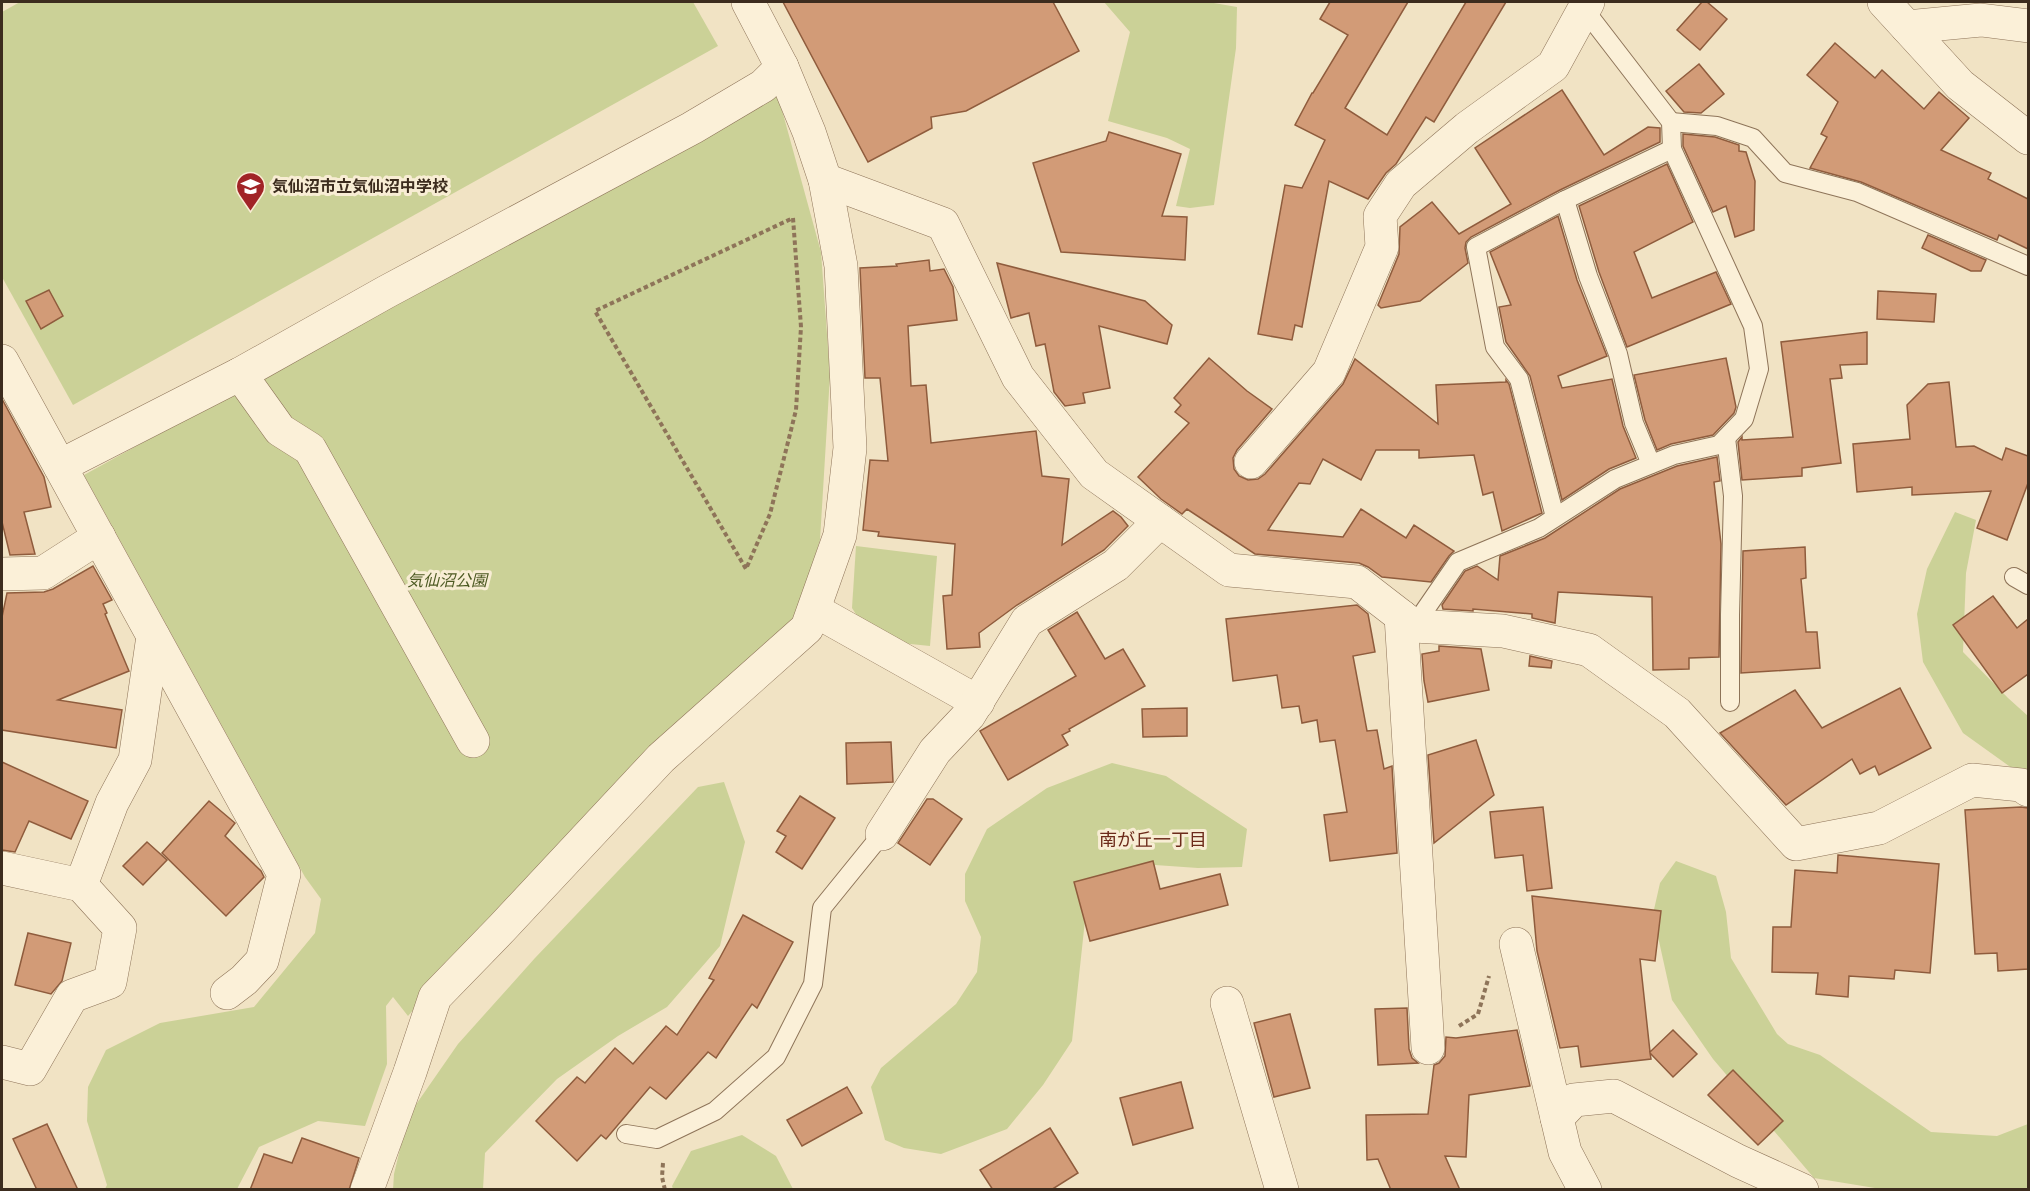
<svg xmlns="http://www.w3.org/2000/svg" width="2030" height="1191" font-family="'Libre Baskerville','Noto Sans JP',serif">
  <rect width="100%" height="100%" fill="#f1e3c4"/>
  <g fill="#cbd197">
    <path d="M20,2H693L718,46L73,405L2,277V12Z"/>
    <path d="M1104,2H1208L1237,7L1236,48L1214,205L1190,208L1176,206L1190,149L1167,138L1108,121L1130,32Z"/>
    <path d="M777,92L821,252L830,375L820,540L794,623L506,903L408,1016L393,997L386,1006L387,1064L365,1126L318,1121L259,1147L237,1189H105L107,1185L87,1121L88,1087L106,1050L160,1023L254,1007L315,933L321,899L305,877L84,475Z"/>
    <path d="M1955,512L1976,520L1966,573L1963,652L2008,698L2028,716V775L2016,771L1963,733L1923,662L1917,614L1927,569Z"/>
    <path d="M856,546L937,556L930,646L891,642L861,622L852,608Z"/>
    <path d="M1112,763L1166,776L1247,829L1242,867L1198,868L1155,865L1108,878L1086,911L1072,1041L1043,1085L1007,1129L941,1154L904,1148L885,1140L871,1087L881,1068L956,1004L977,972L981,937L965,901V874L987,829L1047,788Z"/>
    <path d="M724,782L745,842L720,946L667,1007L618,1036L557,1079L485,1153L483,1189L393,1190L394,1174L408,1116L458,1044L535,958L698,787Z"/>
    <path d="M1676,861L1716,876L1726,912L1731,958L1777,1034L1788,1044L1820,1055L1931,1132L1997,1136L2028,1124V1189H1881L1814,1178L1713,1059L1672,1000L1653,914L1660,883Z"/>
    <path d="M742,1135L776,1156L793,1189H673L672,1186L691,1151Z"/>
  </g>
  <g fill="#d29b77" stroke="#8f5c3d" stroke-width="1.5">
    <path d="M783,2H1053L1079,51L966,111L931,117L932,128L868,162Z"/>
    <path d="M1330,2H1408L1345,108L1387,135L1466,2H1506L1434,122L1426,117L1396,164L1386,173L1368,199L1329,181L1302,327L1295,325L1292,340L1258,334L1285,185L1302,188L1325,140L1295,125L1312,93H1313L1348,35L1320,19Z"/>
    <path d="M1702,2H1707L1727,19L1700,50L1677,30Z"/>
    <path d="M1835,43L1875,78L1882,70L1924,109L1939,92L1969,118L1941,150L1991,173L1988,179L2028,199V249L1999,235L1997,240L1861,182L1810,168L1827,137L1821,134L1838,102L1807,75Z"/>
    <path d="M1699,64L1724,94L1701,113L1684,112L1666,91Z"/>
    <path d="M1562,90L1604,155L1648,127L1660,128V142L1560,190L1471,237L1466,242L1465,248L1468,263L1420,301L1381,308L1378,305L1399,254L1400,227L1432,202L1459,234L1511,204L1475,148Z"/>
    <path d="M1109,132L1181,154L1162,216L1187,217L1185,260L1061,252L1033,163L1106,141Z"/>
    <path d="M1683,134L1715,137L1739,145V151L1746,152L1755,181L1754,230L1735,237L1726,206L1713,212L1683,146Z"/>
    <path d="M1667,164L1693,222L1634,252L1652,298L1716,272L1731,304L1627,347L1599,272L1579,206Z"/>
    <path d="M1558,216L1577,280L1607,356L1558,376L1562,388L1612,379L1623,426L1636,458L1609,469L1562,500L1530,376L1506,342L1499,307L1511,305L1490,252Z"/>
    <path d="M1928,235L1986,260L1981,271H1971L1922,248Z"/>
    <path d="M929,260L930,271L944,269L953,287L957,320L908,326L911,386L926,385L931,443L1036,431L1042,476L1069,479L1062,545L1113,511L1121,517L1128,526L1104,550L1017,605L979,633L980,647L947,649L943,596L952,595L955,544L878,536L879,532L863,530L870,460L888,461L880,378H865L860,268L897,266L896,264Z"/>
    <path d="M997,263L1145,301L1172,325L1167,344L1099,326L1110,388L1083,393L1085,403L1065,406L1054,392L1045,344L1036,346L1029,313L1011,318Z"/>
    <path d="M49,290L63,316L41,329L26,301Z"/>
    <path d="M1878,291L1936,294L1934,322L1877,319Z"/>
    <path d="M1867,332V364L1840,365L1842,378L1830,379L1841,463L1802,468V476L1742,480L1738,442L1742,437V440L1793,437L1781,342Z"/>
    <path d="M1209,358L1247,391L1272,409L1237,450L1233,458L1234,469L1239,476L1248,480L1258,479L1265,474L1343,384L1355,359L1438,424L1436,385L1506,382V380L1509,384L1542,513L1502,531L1493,492L1483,495L1474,455L1419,458V450H1376L1361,480L1323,459L1310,484L1299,483L1268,530L1343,537L1361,509L1406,538L1414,525L1454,551L1449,556L1431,582L1382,577L1368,567L1359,563L1255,554L1187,509L1182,514L1161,499L1138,477L1189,423L1175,412L1181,405L1174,398Z"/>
    <path d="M1726,358L1736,407L1734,413L1713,435L1671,444L1657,450L1645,420L1634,375Z"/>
    <path d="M1949,382L1956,447L1974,446L2002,460L2006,448L2028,456V483L2007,540L1977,528L1991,491L1912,495V487L1857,492L1853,444L1910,439L1907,405L1928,384Z"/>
    <path d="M2,399L44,477L51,507L24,512L35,554L10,555L2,522Z"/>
    <path d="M1717,457L1720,481L1714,482L1721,544L1719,657L1689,658V669L1653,670L1652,597L1558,592L1555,623L1532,618V614L1473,609V611L1443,609L1442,605L1465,571L1477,566L1498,580L1500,556L1545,538L1620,489L1677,466Z"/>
    <path d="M1805,547L1806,578L1801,579L1806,632H1817L1820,668L1741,673L1743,551Z"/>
    <path d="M93,566L112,600L103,604L107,613L105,614L129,671L58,700L122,710L116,748L2,730V617L7,593L44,592L53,589Z"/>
    <path d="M1993,596L2017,628L2028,619V674L2002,693L1953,625Z"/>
    <path d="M1357,605L1368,614L1375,652L1353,656L1367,731L1377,730L1384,769L1392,766L1397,853L1330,861L1324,815L1347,812L1335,740L1320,742L1317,720L1302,723L1299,706L1282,708L1277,675L1233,681L1226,619Z"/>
    <path d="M1077,612L1105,659L1123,649L1145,686L1069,729L1070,731L1062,735L1068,745L1008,780L980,731L1076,676L1048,630Z"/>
    <path d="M1439,646L1481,649L1489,690L1428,702L1424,681L1422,654L1439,651Z"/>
    <path d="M1530,656L1552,661L1551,668L1529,666Z"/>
    <path d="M1900,688L1931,748L1879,775L1875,766L1860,774L1852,759L1786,805L1720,733L1795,690L1822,728Z"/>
    <path d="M1187,708V736L1143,737L1142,709Z"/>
    <path d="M1476,740L1494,795L1434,843L1428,755Z"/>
    <path d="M891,742L893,782L847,784L846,743Z"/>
    <path d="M2,762L88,801L71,839L29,821L15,852L2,850Z"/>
    <path d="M800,796L835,818L802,869L776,852L786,836L777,831Z"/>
    <path d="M927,799H933L962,819L930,865L898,843Z"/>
    <path d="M209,801L235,823L225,836L261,871L264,877L226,916L162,853Z"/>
    <path d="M1543,807L1552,888L1527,891L1523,855L1495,858L1490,812Z"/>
    <path d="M2021,807L2028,808V969L1998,971L1997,953L1975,954L1965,810Z"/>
    <path d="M147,842L167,860L143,885L123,866Z"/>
    <path d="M1838,855L1939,864L1930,973L1895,970L1894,979L1849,976L1848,997L1816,994L1818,973L1772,972L1773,927H1791L1795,870L1837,873Z"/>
    <path d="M1153,861L1160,889L1220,874L1228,905L1090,941L1074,882Z"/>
    <path d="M1532,896L1661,911L1655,961L1640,959L1650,1052L1673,1030L1697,1054L1673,1077L1650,1053L1651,1059L1581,1067L1578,1046L1560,1048L1537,951Z"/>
    <path d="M743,915L793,942L757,1008L752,1004L716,1058L708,1052L666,1099L650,1087L606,1139L601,1135L577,1161L536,1121L577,1077L585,1083L615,1048L633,1064L666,1026L677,1035L714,980L709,978Z"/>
    <path d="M28,933L71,943L62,981L51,994L15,985Z"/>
    <path d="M1407,1008L1409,1049L1412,1058L1418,1063L1378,1065L1375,1009Z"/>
    <path d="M1290,1014L1310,1088L1274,1097L1254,1023Z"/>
    <path d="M1517,1030L1530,1086L1469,1095L1466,1157L1445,1156L1460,1190H1391L1378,1159L1367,1160L1366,1115L1428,1114L1434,1065L1439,1063L1445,1056L1446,1037L1456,1038Z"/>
    <path d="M1733,1070L1783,1121L1758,1145L1708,1095Z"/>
    <path d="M1181,1082L1193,1128L1133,1145L1120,1098Z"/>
    <path d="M847,1087L862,1113L802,1146L787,1120Z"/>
    <path d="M47,1124L78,1190H37L13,1139Z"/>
    <path d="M1050,1128L1078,1173L1051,1190H993L980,1170Z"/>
    <path d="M302,1138L359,1158L349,1190H250L264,1154L292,1163Z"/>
  </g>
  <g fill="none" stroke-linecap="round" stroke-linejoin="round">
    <defs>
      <g id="lane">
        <path d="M1671,122L1717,126L1753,138L1785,173L1857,192L2028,266"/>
        <path d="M1565,200L1588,276L1618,354L1634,423L1651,464"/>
        <path d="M1726,438L1733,496L1730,615V702"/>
        <path d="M1555,517L1519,379L1495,347L1476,247L1565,200L1672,149"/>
        <path d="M2014,577L2028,585"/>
        <path d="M1414,626L1458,562L1539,528L1615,479L1674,455L1719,445L1744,419L1759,369L1753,326L1672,149L1671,122L1584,9"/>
        <path d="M626,1134L657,1139L715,1111L776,1057L813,984L822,908L882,834"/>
      </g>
      <g id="street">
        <path d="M1884,2L1960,85L2028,138"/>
        <path d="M1907,27L1981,20L2028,26"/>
        <path d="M825,180L943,224L1018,377L1094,474L1229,570L1357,582L1414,626L1503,631L1589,650L1677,713L1796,844L1879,828L1972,780L2021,785L2028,790"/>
        <path d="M2,361L284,874L262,961L244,980L227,993"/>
        <path d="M240,374L280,430L310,449L473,741"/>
        <path d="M1251,462L1329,372L1382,247L1380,216L1401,184L1467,128L1553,66L1588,2"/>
        <path d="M60,466L240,374L386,292L692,128L763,86L782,67"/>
        <path d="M2,574L43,573L99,537"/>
        <path d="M814,610L978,702"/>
        <path d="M1401,616L1428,1048"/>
        <path d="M882,834L935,751L969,715L1027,621L1116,565L1160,521"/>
        <path d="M2,868L81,885L120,928L110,982L72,996L30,1069L2,1062"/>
        <path d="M81,885L112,803L135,760L153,636"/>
        <path d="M1516,944L1565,1152L1585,1190"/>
        <path d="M1227,1003L1282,1190"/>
        <path d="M1557,1118L1574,1100L1614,1096L1738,1161L1802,1190"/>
        <path d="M367,1190L410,1072L435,997L502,928L661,758L807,628L840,535L850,448L841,266L825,180L809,132L782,67L748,2"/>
      </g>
    </defs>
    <use href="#lane" stroke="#8e7459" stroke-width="20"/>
    <use href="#street" stroke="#8e7459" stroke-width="34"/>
    <g stroke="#8e7459" stroke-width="4" stroke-dasharray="4.5 3" stroke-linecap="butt">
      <path d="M793,218L801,327L796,410L770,514L746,569L595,311Z"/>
      <path d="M1459,1026L1478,1014L1489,976"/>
      <path d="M663,1163L662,1177L665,1190"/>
    </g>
    <use href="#lane" stroke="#fbf0d8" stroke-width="18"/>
    <use href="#street" stroke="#fbf0d8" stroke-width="33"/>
  </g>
  <defs>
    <symbol id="school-pin" viewBox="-11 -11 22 30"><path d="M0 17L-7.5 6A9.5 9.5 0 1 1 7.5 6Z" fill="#a12427" stroke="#f8edd4"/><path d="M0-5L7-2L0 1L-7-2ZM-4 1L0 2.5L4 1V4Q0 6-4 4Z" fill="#fff"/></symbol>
  </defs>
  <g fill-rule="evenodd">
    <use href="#school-pin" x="234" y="170" width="33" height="45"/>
  </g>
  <g text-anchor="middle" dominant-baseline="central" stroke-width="6" stroke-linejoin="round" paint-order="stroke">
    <g font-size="16" font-weight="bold" fill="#3c2c1e" stroke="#f8edd4" text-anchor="start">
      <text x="272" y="186">気仙沼市立気仙沼中学校</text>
    </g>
    <g font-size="16" font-style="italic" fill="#4d5a23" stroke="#f8edd4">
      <text x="447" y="580">気仙沼公園</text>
    </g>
    <g font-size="18" fill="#6c2a1a" stroke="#f8edd4">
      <text x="1153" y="840">南が丘一丁目</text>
    </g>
  </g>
  <rect width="2030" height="1191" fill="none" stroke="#3c2c1e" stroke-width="6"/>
</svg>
